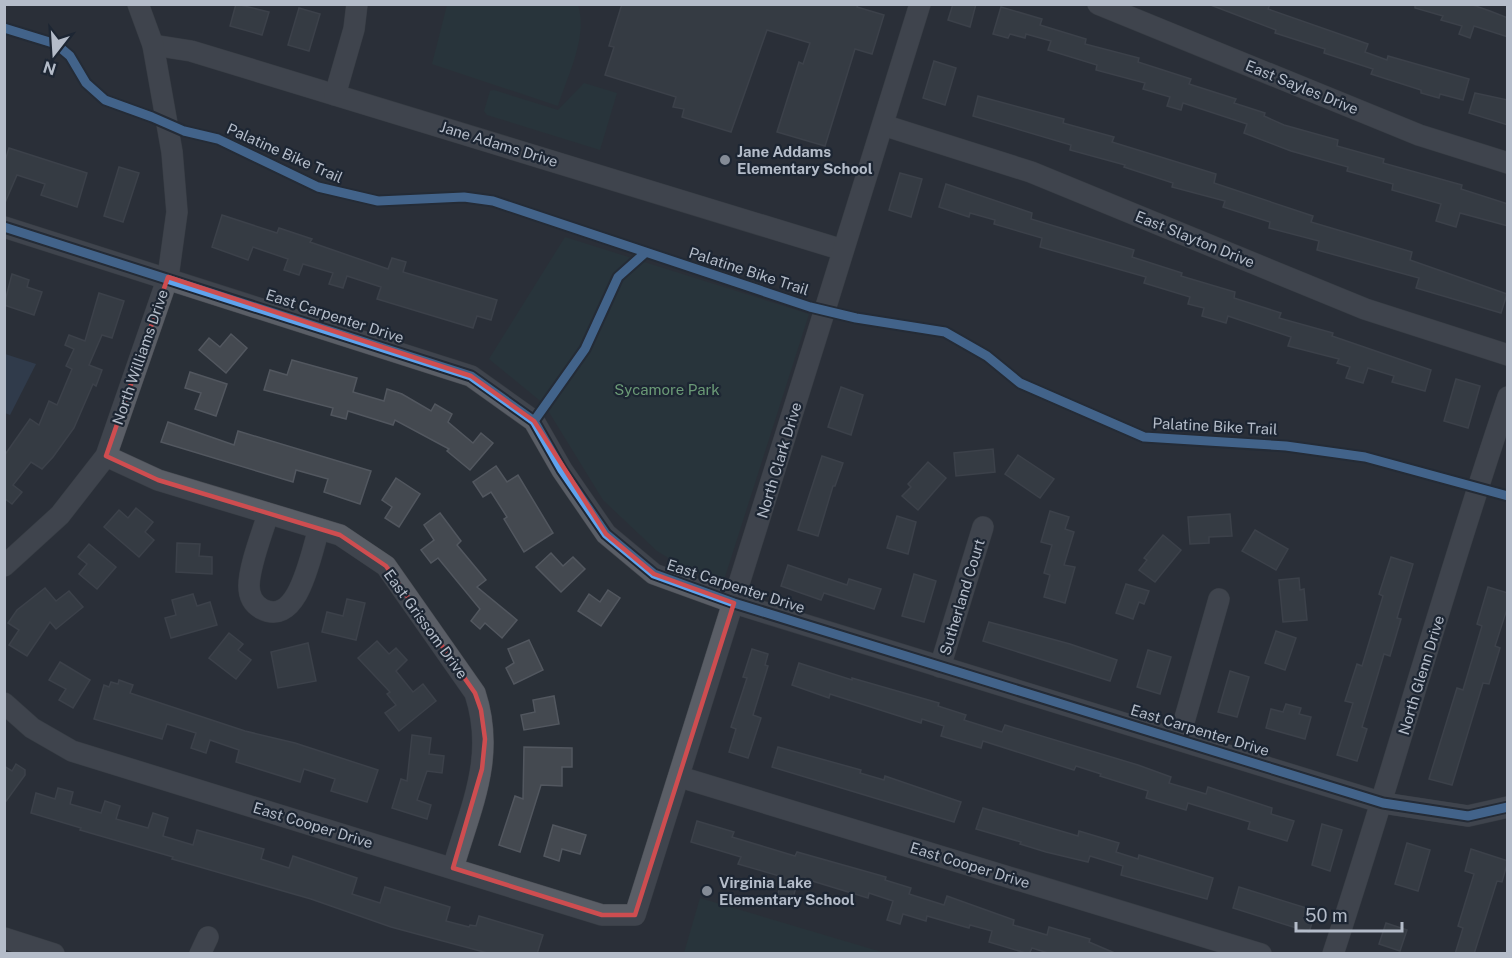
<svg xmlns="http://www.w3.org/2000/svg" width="1512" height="958" font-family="'Public Sans',sans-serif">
  <rect width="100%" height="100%" fill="#2a3038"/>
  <g fill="#273a3e">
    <path d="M447,5H578C588,37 568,74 558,106L432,64Z"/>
    <path d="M584,83L617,93L600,150L487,115L484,111L490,91L494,90L558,110Z"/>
    <path d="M565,237L809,314L724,580L685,568L657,551L603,500L544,404L489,359Z"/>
    <path d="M700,898L885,953H684Z"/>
  </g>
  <path fill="#384963" d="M5,354L36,364L10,415L5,413Z"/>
  <g fill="#444950" stroke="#52575f" stroke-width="1.5">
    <path d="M236,4L269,12L262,35L230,26Z"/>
    <path d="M622,4H858L857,7L884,15L872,54L855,49L825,146L777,132L799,62L803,64L810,43L767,30L731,132L682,117L684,109L673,107L676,97L605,75L614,47L609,46Z"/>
    <path d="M953,4H976L970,27L948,20Z"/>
    <path d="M1208,4H1270L1268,9L1368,44L1365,52L1387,60L1388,56L1469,79L1463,100L1440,94L1439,98L1421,93V90L1371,74L1373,69L1324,53L1325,49L1275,33L1276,30Z"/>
    <path d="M1415,4H1470L1490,11L1508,18V37L1474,26L1470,38L1459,34L1462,26L1441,20L1443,16L1415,8Z"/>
    <path d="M1001,7L1042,19L1040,25L1086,39L1085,44L1139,58L1138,62L1191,79L1189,84L1236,99L1234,103L1265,113L1264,116L1284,125L1338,140L1337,146L1384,159L1383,163L1462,185L1461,189L1508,204V226L1460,213L1456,227L1436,221L1441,204L1392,190L1393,184L1347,171L1348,167L1291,151L1244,133L1247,124L1183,103L1181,110L1167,106L1170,97L1143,89L1145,83L1096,70L1097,65L1048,50L1051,41L1026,34L1025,38L1010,34L1008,38L993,34Z"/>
    <path d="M299,8L320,14L309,51L288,45Z"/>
    <path d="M934,61L956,68L945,105L923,98Z"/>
    <path d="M1475,93L1508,100V125L1469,113Z"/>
    <path d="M978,96L1064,119L1063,123L1114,137L1112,142L1216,174L1214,183L1313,216L1311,222L1412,252L1410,260L1507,294L1501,313L1416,288L1419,278L1317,250L1319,241L1269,228L1270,222L1223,207L1225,201L1172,187L1173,183L1124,167L1125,165L1070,150L1071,145L973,116Z"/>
    <path d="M9,148L87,173L77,207L41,195L45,184L17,175L4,205V164Z"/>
    <path d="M119,167L139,173L123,222L104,216Z"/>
    <path d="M900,173L922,179L911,217L889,210Z"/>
    <path d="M946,184L1032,213L1031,219L1134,250L1132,257L1182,273L1181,276L1235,292L1234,298L1281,313L1279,318L1333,333L1332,336L1431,370L1425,391L1392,382L1394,376L1368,368L1363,383L1346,378L1350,367L1337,363L1339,359L1288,346L1291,337L1228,316L1226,323L1202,316L1204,308L1188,304L1190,297L1144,283L1146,277L1040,247L1042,238L994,224L995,220L970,213L969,217L939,207Z"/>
    <path d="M222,215L277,233L279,228L312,239L310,242L388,269L392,258L406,262L403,272L497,300L491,320L477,316L473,328L377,299L381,287L347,276L343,288L329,284L333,273L303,264L299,275L284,270L288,259L253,247L248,260L212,247Z"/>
    <path d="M12,274L29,280L27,287L42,292L34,315L4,305Z"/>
    <path d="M99,293L124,301L112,338L102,335L89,365L102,370L96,386L93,384L74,428L53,457L42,469L31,462L13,485L22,492L12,504L4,498V456L30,419L39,425L49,401L57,405L72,369L66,366L74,349L65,345L69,335L85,341Z"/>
    <path d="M231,334L247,348L226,373L199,350L209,338L220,347Z"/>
    <path d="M292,360L357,378L353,392L384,401L387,389L402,394L431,411L435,404L452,414L448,422L473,443L481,433L493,443L470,470L447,451L449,449L395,420L393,425L348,411L346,419L331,415L333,408L264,390L270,370L287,375Z"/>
    <path d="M190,372L227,384L216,416L195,409L201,393L185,388Z"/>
    <path d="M1456,379L1480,386L1468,428L1444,421Z"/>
    <path d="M841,387L863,395L851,435L828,427Z"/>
    <path d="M168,422L234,445L238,431L371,471L360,504L324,492L328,479L296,470L293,482L161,442Z"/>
    <path d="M993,449L995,472L956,476L954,453Z"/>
    <path d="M1018,455L1054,479L1040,498L1005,474Z"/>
    <path d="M822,456L843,463L835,486H833L818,536L798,530Z"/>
    <path d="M928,462L946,478L918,510L902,496L911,487L908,484Z"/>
    <path d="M496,466L507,482L518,475L553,533L524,552L504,519L507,517L491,492L483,497L473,482Z"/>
    <path d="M396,478L420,494L399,527L385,518L392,507L382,500Z"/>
    <path d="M136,508L153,522L145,532L154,540L139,557L104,527L119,510L128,518Z"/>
    <path d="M1050,511L1069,517L1065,529L1074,532L1064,565L1075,567L1065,603L1044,597L1050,575L1044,573L1052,545L1041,542Z"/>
    <path d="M440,513L461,541L457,545L486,580L477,587L517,620L502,638L485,623L480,629L471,621L480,609L438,558L431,563L421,550L434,540L424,525Z"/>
    <path d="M1230,514L1232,536L1209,537V543L1190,544L1188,517Z"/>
    <path d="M897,516L916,522L908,554L887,548Z"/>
    <path d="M1255,530L1288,549L1276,570L1242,551Z"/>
    <path d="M1163,535L1181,550L1155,582L1139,570L1147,560L1144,558Z"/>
    <path d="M177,543L200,544L199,556L212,557V574L176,572Z"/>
    <path d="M89,544L116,567L97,589L79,574L87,564L78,557Z"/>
    <path d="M551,553L563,566L573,557L585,569L561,592L536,567Z"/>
    <path d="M1391,557L1413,564L1397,618L1401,619L1390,656L1384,654L1362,727L1367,729L1357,761L1337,755L1353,703L1345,701L1357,664L1362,666L1383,596L1379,594Z"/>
    <path d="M788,565L847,585L849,579L881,589L874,609L824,593L821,600L781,586Z"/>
    <path d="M914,574L936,581L924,622L902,616Z"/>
    <path d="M1299,578L1300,590L1304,589L1307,620L1283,622L1279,580Z"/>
    <path d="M1126,584L1149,591L1144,604L1139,602L1133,619L1116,613Z"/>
    <path d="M1488,587L1508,593V606L1495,646L1500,648L1489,684L1483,683L1452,785L1429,779L1457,688L1463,690L1482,626L1477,624Z"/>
    <path d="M45,588L56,601L69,591L83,607L56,629L50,622L27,656L9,645L19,630L8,623L17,610Z"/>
    <path d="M608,590L620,598L601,626L578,611L589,594L600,602Z"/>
    <path d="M193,594L197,606L210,602L217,625L171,638L165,618L176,615L172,600Z"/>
    <path d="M347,599L365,603L356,640L322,632L327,612L343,616Z"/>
    <path d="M989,622L1070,644L1117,660L1110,681L983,641Z"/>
    <path d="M1276,631L1296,638L1285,670L1265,663Z"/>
    <path d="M229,633L243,644L238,650L251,660L236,679L209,658Z"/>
    <path d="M529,640L543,670L514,684L506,668L514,663L508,649Z"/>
    <path d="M377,641L389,654L396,648L407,660L396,671L413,692L423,684L436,701L399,731L385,713L396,705L387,694L390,692L358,658Z"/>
    <path d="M308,643L316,681L278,688L271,652Z"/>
    <path d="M752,649L768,654L765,665L768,666L753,715L761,718L748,758L729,752L736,729L731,727L747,678L743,677Z"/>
    <path d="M1148,650L1171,657L1160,694L1137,687Z"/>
    <path d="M60,662L90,680L73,708L59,700L66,689L49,680Z"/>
    <path d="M799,663L852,680V678L939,703L938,706L966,715L964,720L1002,732L1005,725L1138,765L1171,777L1169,783L1206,794L1208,787L1272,808L1271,814L1294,821L1287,841L1248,829L1250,822L1188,803L1186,810L1146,798L1148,791L1100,776L1101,774L1076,766L1074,770L983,741L981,748L941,736L944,726L922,719L921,723L830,694L829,698L792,685Z"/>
    <path d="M1230,671L1249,677L1237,717L1218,712Z"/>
    <path d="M119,680L133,685L130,693L245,731L295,743L378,770L367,802L331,791L335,779L304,769L300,782L236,762L239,750L210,740L206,753L191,748L196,733L167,724L162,739L94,719L104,685L109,687L111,682L118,684Z"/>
    <path d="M554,696L559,724L524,730L521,715L535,712L533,700Z"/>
    <path d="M1286,704L1301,708L1299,714L1311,717L1305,739L1266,728L1271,709L1283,712Z"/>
    <path d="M412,735L431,738L429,754L444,756L442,773L427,771L417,800L431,805L427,819L392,808L401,779L407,781Z"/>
    <path d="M524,747L572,748V767H562V786L541,785L520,852L499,845L515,796L523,799Z"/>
    <path d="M778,747L861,770L860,773L884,780L885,776L961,802L954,822L772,767Z"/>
    <path d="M16,764L25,770V775L4,804V766L12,771Z"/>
    <path d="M58,788L73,792L70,804L101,813L105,801L120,806L116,819L148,828L153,813L168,818L163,836L193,845L197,830L264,849L261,859L289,868L293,856L357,878L352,894L380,903L385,887L450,907L446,921L469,927L470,925L476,926L479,916L543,935L537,954H491L391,927L311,899L172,859L173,857L80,830L81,828L31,813L36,793L55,799Z"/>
    <path d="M983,808L1078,836L1079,831L1119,843L1116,852L1138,859L1139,855L1213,878L1207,899L1121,875L1123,866L1090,856L1088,862L1046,852L1020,844L1021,842L976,829Z"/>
    <path d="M697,821L734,832L732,837L795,856L797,852L886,877L885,880L911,888L909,894L944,905L947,896L1014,920L1013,925L1047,935L1049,927L1090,939L1089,942L1117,954H1051L1032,948L1029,954L989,942L992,931L970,925L969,928L927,916L926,921L903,914L900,924L887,920L893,901L869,893L868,898L799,877L792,901L777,897L783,877L738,864L741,857L691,842Z"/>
    <path d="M1322,824L1342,830L1330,871L1312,865Z"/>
    <path d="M553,825L586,835L580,854L562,849L559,861L544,856Z"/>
    <path d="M1407,843L1430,850L1418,891L1395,884Z"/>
    <path d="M1471,849L1508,861L1502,882L1497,881L1474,954H1455L1463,928L1458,926L1474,874L1465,871Z"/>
    <path d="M1239,887L1316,911L1309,932L1233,908Z"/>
    <path d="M1386,923L1407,930L1400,951L1379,944Z"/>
  </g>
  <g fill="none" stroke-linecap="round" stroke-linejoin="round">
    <defs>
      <g id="minor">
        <path d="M1098,4L1419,135L1508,163"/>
        <path d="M153,45L191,51L843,250"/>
        <path d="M335,95L354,29L357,4"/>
        <path d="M883,125L1031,172L1365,309L1508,355"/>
        <path d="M4,227L471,376L534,421L562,470L606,534L654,574L734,603L1383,803L1468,816L1508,807"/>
        <path d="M106,456L158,480L340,535L386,566L475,693C496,757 471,806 453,868"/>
        <path d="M268,514C262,534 249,566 249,586C249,596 253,604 262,609C299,628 311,552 319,529"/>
        <path d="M4,566L60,515L106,456L168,277L177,212L172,152L153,45L138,4"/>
        <path d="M940,667L983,527"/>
        <path d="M4,703L32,728L72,751L602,915H635C730,612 826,308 920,4"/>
        <path d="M1179,739L1219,599"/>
        <path d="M680,777L1261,954"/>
        <path d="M4,938L54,954"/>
        <path d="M200,954L208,937"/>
        <path d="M1333,954C1394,769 1445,581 1508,397"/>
      </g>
    </defs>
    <use href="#minor" stroke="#484c53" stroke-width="22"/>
    <use href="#minor" stroke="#5a5e66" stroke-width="21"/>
    <defs>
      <g id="cycleway">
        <path d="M4,28L56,44L70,56L86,83L105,100L152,117L184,131L218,139L318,187L378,201L464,197L493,201L810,307L856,318L945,332L987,356L1020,383L1144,437L1286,446L1365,457L1508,496"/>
        <path d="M4,227L471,376L534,421L562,470L606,534L654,574L734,603L1383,803L1468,816L1508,807"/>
        <path d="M534,421L585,349L618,277L645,253"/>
      </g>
    </defs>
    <use href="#cycleway" stroke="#1d2633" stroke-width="13"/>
    <use href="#cycleway" stroke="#60a3ed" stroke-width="9"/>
  </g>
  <path d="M0 0H1512V958H0ZM168,277L471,376L534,421L606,534L654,574L734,603L635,915H602L453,868L482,769L485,739L481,710L475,693L386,566L340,535L158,480L106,456Z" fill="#2a3038" fill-opacity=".55" fill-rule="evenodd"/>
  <path fill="none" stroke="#ce4d50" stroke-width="4.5" stroke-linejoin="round" d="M168,277L471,376L534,421L606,534L654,574L734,603L635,915H602L453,868L482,769L485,739L481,710L475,693L386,566L340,535L158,480L106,456Z"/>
  <g fill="#848b96" stroke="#1d2633" stroke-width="2">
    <circle cx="725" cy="160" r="6"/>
    <circle cx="707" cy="891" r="6"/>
  </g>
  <g text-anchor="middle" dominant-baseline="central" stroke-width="4.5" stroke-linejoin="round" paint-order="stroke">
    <g font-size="15" fill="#b4bcc9" stroke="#1d2633">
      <text transform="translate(1302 87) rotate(22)">East Sayles Drive</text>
      <text transform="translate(499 144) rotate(17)">Jane Adams Drive</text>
      <text transform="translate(285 153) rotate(24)">Palatine Bike Trail</text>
      <text transform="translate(1195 239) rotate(22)">East Slayton Drive</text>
      <text transform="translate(749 271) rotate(18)">Palatine Bike Trail</text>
      <text transform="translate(335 316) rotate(18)">East Carpenter Drive</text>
      <text transform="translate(140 357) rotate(-71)">North Williams Drive</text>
      <text transform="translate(1215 426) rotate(3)">Palatine Bike Trail</text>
      <text transform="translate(779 460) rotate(-73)">North Clark Drive</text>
      <text transform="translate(736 586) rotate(18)">East Carpenter Drive</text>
      <text transform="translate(962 597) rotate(-73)">Sutherland Court</text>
      <text transform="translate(426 624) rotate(54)">East Grissom Drive</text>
      <text transform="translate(1421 675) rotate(-73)">North Glenn Drive</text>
      <text transform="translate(1200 730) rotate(17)">East Carpenter Drive</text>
      <text transform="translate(313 825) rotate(17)">East Cooper Drive</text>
      <text transform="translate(970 865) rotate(17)">East Cooper Drive</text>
    </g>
    <g font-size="15" font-weight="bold" fill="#b4bcc9" stroke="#1d2633" text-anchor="start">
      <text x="737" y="151">Jane Addams<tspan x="737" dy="17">Elementary School</tspan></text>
      <text x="719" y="882">Virginia Lake<tspan x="719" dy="17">Elementary School</tspan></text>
    </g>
    <g font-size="15" fill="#6b9a76" stroke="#1d2633">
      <text x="667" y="389">Sycamore Park</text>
    </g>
  </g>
  <rect width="1512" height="958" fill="none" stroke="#b4bcc9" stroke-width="12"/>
  <g transform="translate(54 54) rotate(197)" stroke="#1d2633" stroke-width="4.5" paint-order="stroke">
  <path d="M0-4.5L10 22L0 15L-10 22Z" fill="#b4bcc9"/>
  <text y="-9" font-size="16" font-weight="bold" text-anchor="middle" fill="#b4bcc9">N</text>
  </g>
  <path d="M1296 922v9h106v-9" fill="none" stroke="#b4bcc9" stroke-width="3"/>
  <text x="1305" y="922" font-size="18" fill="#b4bcc9" stroke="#1d2633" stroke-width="4.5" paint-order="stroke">50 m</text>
</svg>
